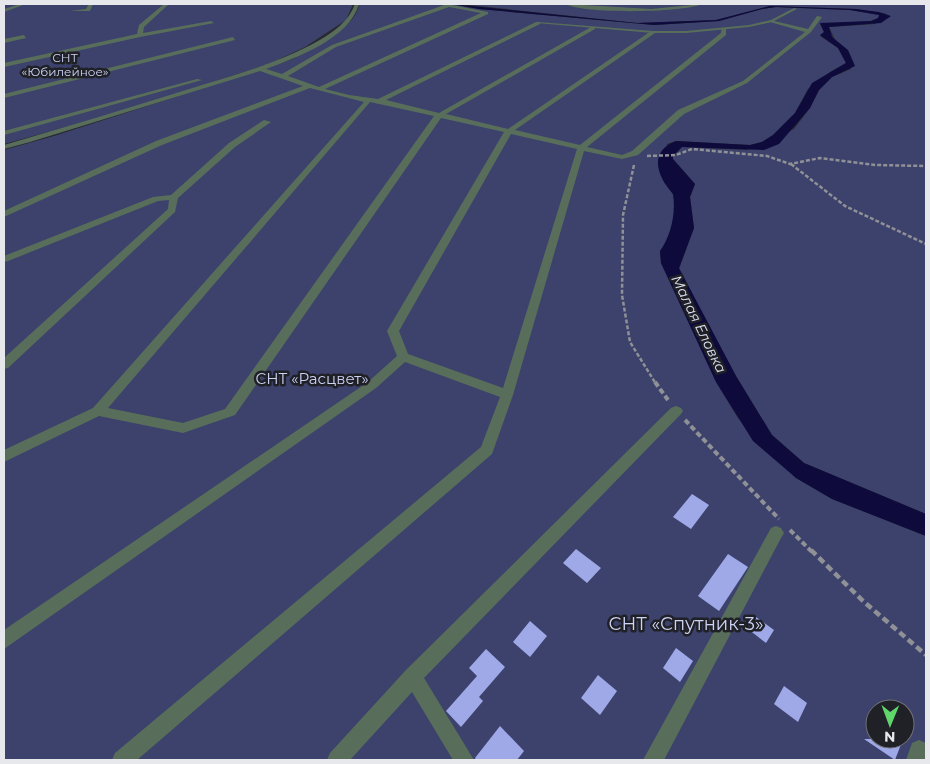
<svg xmlns="http://www.w3.org/2000/svg" width="930" height="764" font-family="Montserrat,sans-serif">
  <rect width="100%" height="100%" fill="#292a31"/>
  <g fill="#3c426c" fill-rule="evenodd">
    <path d="M4,4H353L346,20L305,47L269,64L109,115L4,144Z"/>
    <path d="M359,4H451L479,9L654,25L719,21L762,9L776,7L850,10L879,15V18L871,21L820,24L824,32L820,36L838,48L846,63L830,72L808,89L795,113L773,135L762,142L750,145L676,141L667,144L663,179C665,185 671,189 673,195C679,211 669,239 660,252L661,263L716,382L738,418L796,478L832,499L926,536V760H4V150L54,136L293,59C312,49 358,26 359,4ZM875,709H905V739H875Z"/>
    <path d="M460,4H926V514L804,463L772,435L736,376L679,269L694,228L690,197L695,184L673,159V156L682,147L747,150L794,129L810,108L819,90L832,77L851,69C843,54 835,41 829,27L875,24L887,14L856,9L770,6L716,20L637,23Z"/>
  </g>
  <path fill="#0e0b3c" d="M451,4L637,23L716,20L770,6L856,9L879,12L891,16L881,23L829,27L832,37L848,50L855,66L832,77L819,90L810,108L779,144L764,150L682,147L673,156V159L695,184L690,197L694,228L679,268L736,376L772,435L804,463L926,514V536L832,499L796,478L753,441L716,382L661,263L660,251C671,236 676,213 673,194C657,176 648,152 676,141L750,145L762,142L773,135L795,113L812,83L846,63L838,48L820,35L824,32L820,23L871,21L878,18L879,15L850,10L776,7L762,9L719,21L654,25L479,9Z"/>
  <g fill="#a0a9e8">
    <path d="M692,494L709,505L691,529L673,517Z"/>
    <path d="M576,549L601,568L587,583L563,563Z"/>
    <path d="M728,554L748,567L719,611L698,596Z"/>
    <path d="M756,617L774,630L766,643L748,629Z"/>
    <path d="M530,621L547,636L530,657L513,642Z"/>
    <path d="M676,648L693,661L680,682L663,668Z"/>
    <path d="M486,649L505,667L479,697L483,701L461,727L446,711L477,676L469,668Z"/>
    <path d="M598,675L617,691L600,715L581,698Z"/>
    <path d="M784,686L807,703L798,722L774,704Z"/>
    <path d="M500,726L524,751L517,760H476L475,758Z"/>
    <path d="M864,739H903L895,760Z"/>
  </g>
  <g fill="none" stroke-linecap="round" stroke-linejoin="round">
    <g stroke="#909196" stroke-width="2.5" stroke-dasharray="4 2" stroke-linecap="butt">
      <path d="M647,156L676,155L692,149L767,156L790,164L820,158L875,165L926,166"/>
      <path d="M791,164L845,206L926,244"/>
      <path d="M634,165L623,215L622,295L630,342L656,384"/>
    </g>
    <g stroke="#909196" stroke-width="4" stroke-dasharray="5.5 3" stroke-linecap="butt">
      <path d="M655,382L668,400"/>
      <path d="M685,420L779,519"/>
      <path d="M790,530L812,552"/>
    </g>
    <path stroke="#909196" stroke-width="4.5" stroke-dasharray="7 4" stroke-linecap="butt" d="M811,550L863,601L926,655"/>
    <path fill="#596e5a" fill-rule="evenodd" d="M794,8L797,9L772,22L749,27L686,33H653L536,23L538,22L653,31H686L749,25L771,20Z"/>
    <g fill="#596e5a" fill-rule="evenodd">
      <path d="M20,4H26L4,12V9Z"/>
      <path d="M89,4H93L90,11H70L86,9Z"/>
      <path d="M164,4H169L144,27L143,33L211,21L214,23L140,37L4,67V63L137,34L139,25Z"/>
      <path d="M355,4H359C350,38 296,58 266,69L282,74L332,45L447,4L488,12V14L325,89L349,95L378,99L536,22H540V24L386,100L439,113L591,27H595V29L446,114L508,129L651,31H655V33L515,130L580,145L721,33L722,28H726V35L587,147L622,155L632,151L678,110L743,81L805,32L770,22V20L808,29L817,16L822,17L811,32L747,83L684,114L638,155L622,159L584,151L513,395L492,454L137,760H112L115,753L481,447L500,397L405,362L376,388L4,649V630L368,382L397,356L387,331L504,132L441,118L235,415L183,433L99,416L4,462V450L93,408L364,102L310,88L162,145L4,217V211L156,141L303,86L260,71L30,142L4,149V145C65,127 126,109 186,90C231,76 277,64 318,41C334,32 349,21 355,4ZM449,7L481,13L319,87L288,76L336,47ZM370,102L434,116L225,409L183,423L108,408ZM511,134L577,149L503,388L408,354L399,331Z"/>
      <path d="M566,4L651,9L702,4C684,13 582,14 566,4Z"/>
      <path d="M24,35L26,38L4,43V39Z"/>
      <path d="M233,37L235,40L4,98V94Z"/>
      <path d="M197,79L202,80L4,135V131Z"/>
      <path d="M264,120L271,122L235,147L178,198L175,212L8,368L4,369V358L168,209L169,200L158,201L8,261L4,262V256L153,197L171,195L229,143Z"/>
      <path d="M676,406L681,408L683,411L681,414L424,678L474,760H453L412,692L350,760H327L330,753L406,670L671,408Z"/>
      <path d="M776,526L781,528L784,533L781,538L664,760H643L771,528Z"/>
      <path d="M919,740L926,743V760H906L912,743Z"/>
    </g>
  </g>
  <g text-anchor="middle" dominant-baseline="central" stroke-width="5" stroke-linejoin="round" paint-order="stroke">
    <g font-size="12" fill="#cdd3f5" stroke="#202127">
      <text x="65" y="57">СНТ<tspan x="65" dy="14">«Юбилейное»</tspan></text>
    </g>
    <g font-size="14" font-style="italic" fill="#e0e3f5" stroke="#202127">
      <text transform="translate(699 324) rotate(64)">Малая Еловка</text>
    </g>
    <g font-size="15" fill="#cdd3f5" stroke="#202127">
      <text x="312" y="378">СНТ «Расцвет»</text>
    </g>
    <g font-size="18" fill="#cdd3f5" stroke="#202127">
      <text x="686" y="624">СНТ «Спутник-3»</text>
    </g>
  </g>
  <rect width="930" height="764" fill="none" stroke="#e7e8ec" stroke-width="10"/>
  <g transform="translate(890 724) rotate(181)"><circle r="24" fill="#202127" stroke="#707176"/>
  <path d="M0-4L9 19L0 12L-9 19Z" fill="#60d56b"/>
  <text y="-8" font-size="14" font-weight="bold" text-anchor="middle" fill="#e7e8ec">N</text>
  </g>
</svg>
